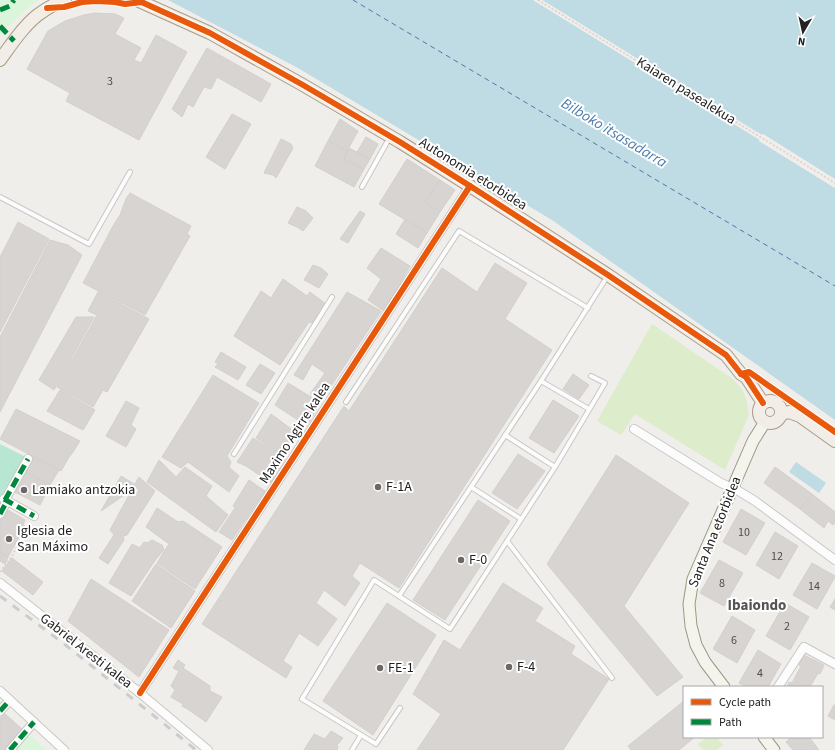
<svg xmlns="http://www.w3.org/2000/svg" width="835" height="750" font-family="'Source Sans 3',sans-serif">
  <rect width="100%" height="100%" fill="#f0eeeb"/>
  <g fill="#ddeccb">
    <path d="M652,324L733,379L743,391L747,402L749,415L725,470L635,414L621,435L597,421Z"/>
    <path d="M707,737H716L723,745L717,750H703L698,744Z"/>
  </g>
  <g fill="#daf5da">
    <path d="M0,0H39L25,10L0,35Z"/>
    <path d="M22,729L47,750H4Z"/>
  </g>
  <path fill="#b7e6d2" d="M0,444L26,457L0,506Z"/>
  <g fill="#bfdbe3">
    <path d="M168,0H533L760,140L759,141L835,188V420L552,220L298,68Z"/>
    <path d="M542,0H835V180L763,134L762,136Z"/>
    <path d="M796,462L826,483L819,493L789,472Z"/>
  </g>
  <g fill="#f0eeeb">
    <path d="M533,0H537L761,138L762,140L835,185V188L759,141L760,140Z"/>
    <path d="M540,0H542L762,135L763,134L835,179V182L764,137H761L541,2Z"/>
  </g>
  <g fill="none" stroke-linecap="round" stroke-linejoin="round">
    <path stroke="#4a7aab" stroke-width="1" stroke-dasharray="5 4" stroke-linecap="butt" d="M353,0L835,286"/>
  </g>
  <g fill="#d7d4d2" stroke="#d3d0cc">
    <path d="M95,13L115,14L124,18L115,34L141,48L134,60L141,63L156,35L187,52L139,140L66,101L70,93L27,69L48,31L65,21L84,15Z"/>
    <path d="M207,48L271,84L261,102L217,77L211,89L204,87L193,107L188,104L182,117L172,109Z"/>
    <path d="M232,114L251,124L225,169L206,157Z"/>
    <path d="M340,119L358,131L347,151L328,141Z"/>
    <path d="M366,137L378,144L370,159L357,152Z"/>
    <path d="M281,139L291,144L293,148L276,178L273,175L264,173Z"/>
    <path d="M328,141L347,151L344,159L364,169L354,187L315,166Z"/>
    <path d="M349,148L370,159L364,169L344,159Z"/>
    <path d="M407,159L440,180L425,202L440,212L427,233L379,204Z"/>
    <path d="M440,180L455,190L440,212L425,202Z"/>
    <path d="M130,193L191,226L187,234L190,236L145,315L83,283L113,226L120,215L126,199Z"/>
    <path d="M297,207L306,211L313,218L303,231L297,227L288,223Z"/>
    <path d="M360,211L365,214L348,243L340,239Z"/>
    <path d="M405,219L427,233L418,248L396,234Z"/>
    <path d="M18,222L49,239L0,332V257Z"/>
    <path d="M50,240L68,245L82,255L0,412V337Z"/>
    <path d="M381,248L410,266L384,311L368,300L381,279L367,268Z"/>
    <path d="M495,263L527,283L505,319L552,350L399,588L360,563L352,576L360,583L345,606L324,590L316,603L337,619L318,646L299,633L283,661L292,667L286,678L202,624L344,406L349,411L442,268L477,292Z"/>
    <path d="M313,265L321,268L328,274L319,288L304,280Z"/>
    <path d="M283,279L307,296L310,292L326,304L312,323L309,322L280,365L234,336L261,291L271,298Z"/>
    <path d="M98,292L149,319L107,392L103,390L93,407L57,387L97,315L88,311Z"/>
    <path d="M347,292L381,311L321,401L310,394L325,373L312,364L303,380L294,375Z"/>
    <path d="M76,317H94L54,390L39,380Z"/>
    <path d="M221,352L246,367L238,380L215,367L218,364L215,362Z"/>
    <path d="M260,364L275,373L261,394L246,385Z"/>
    <path d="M573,374L589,385L579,399L563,389Z"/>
    <path d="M213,375L259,403L227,456L231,462L229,467L239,476L229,492L188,462L181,468L162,457Z"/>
    <path d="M288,383L321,403L307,426L275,405Z"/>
    <path d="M60,390L95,410L83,430L47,411Z"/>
    <path d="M553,400L579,416L554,453L529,438Z"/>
    <path d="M126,401L139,408L131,425L136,429L126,447L106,436Z"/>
    <path d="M16,409L80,441L71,455L69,457L61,471L0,439Z"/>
    <path d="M271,414L298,434L284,456L256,438Z"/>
    <path d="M253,438L286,458L271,483L246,466L237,462Z"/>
    <path d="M518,454L545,471L517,509L492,493Z"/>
    <path d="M616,455L689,503L624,606L683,677L657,696L547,564Z"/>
    <path d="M32,456L59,470L50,485L24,471Z"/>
    <path d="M159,460L176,477L185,467L212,486L206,496L228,515L216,532L147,482Z"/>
    <path d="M775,467L812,494L800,509L764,483Z"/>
    <path d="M24,471L50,485L40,505L13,491Z"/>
    <path d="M121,476L134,484L130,492L127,490L126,494L101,511Z"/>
    <path d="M139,477L155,491L127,535L123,536L124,540L108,564L99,558L114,535L110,530L129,495L134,497L139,490L134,486Z"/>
    <path d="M249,480L265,491L232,540L219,532L235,508L233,506Z"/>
    <path d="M812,494L835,512V522L833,525L828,521L824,528L800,509Z"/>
    <path d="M478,500L510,521L445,620L413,600Z"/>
    <path d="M157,508L178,522L183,521L222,547L195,589L157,563L169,544L146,527Z"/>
    <path d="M6,509L25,520L23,525L25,526L8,557L0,552V519Z"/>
    <path d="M741,509L765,523L746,555L723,542Z"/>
    <path d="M775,532L798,546L779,579L756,565Z"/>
    <path d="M152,540L162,545L164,550L156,559L131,596L109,583L132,544L140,548L144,542L147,543Z"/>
    <path d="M0,552L8,557L5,564L0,561Z"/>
    <path d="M12,558L43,582L33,595L2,571Z"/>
    <path d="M719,560L743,573L724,606L700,593Z"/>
    <path d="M812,563L835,576V577L817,609L793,595Z"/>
    <path d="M156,564L195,591L171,628L132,601Z"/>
    <path d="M91,579L169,630L139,677L68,621Z"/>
    <path d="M503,583L543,608L535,621L575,646L571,654L609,679L563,750H417L441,714L413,694L444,640L460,650Z"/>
    <path d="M835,599V610L830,607Z"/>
    <path d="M387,603L436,635L373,735L323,701Z"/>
    <path d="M785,603L809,617L790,650L766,636Z"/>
    <path d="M732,616L755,630L737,663L713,649Z"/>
    <path d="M758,650L781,664L768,687H747L739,683Z"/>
    <path d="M804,655L824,665L820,674L818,673L810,687H787L789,682L792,683L801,666L799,665Z"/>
    <path d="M178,660L185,665L183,668L210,686V691L222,697L206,722L189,710L182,706L183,704L171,697L175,690L171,686L179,671L173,668Z"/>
    <path d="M684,701V737H695L679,750H631L628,746Z"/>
    <path d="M834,705H835V720L828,716Z"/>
    <path d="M4,713L22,729L4,750H0V718Z"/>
    <path d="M331,731L343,738L337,745L338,747L337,750H304L314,734L325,739Z"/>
    <path d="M792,737H809L819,750H793L786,742Z"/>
  </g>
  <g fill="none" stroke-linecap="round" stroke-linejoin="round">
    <defs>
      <g id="lane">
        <path d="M362,187L390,137"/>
        <path d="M0,197L89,244L130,172"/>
        <path d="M541,381L589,409"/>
        <path d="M346,402L459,231L588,308"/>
        <path d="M505,435L555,467"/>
        <path d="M234,454L332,297"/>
        <path d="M471,487L521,519"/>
        <path d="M507,541L612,678"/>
        <path d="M399,596L541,381L607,277"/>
        <path d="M400,708L376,744L302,699L374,580L450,629L555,467L605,383L591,376"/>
        <path d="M352,750L361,735"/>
      </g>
      <g id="street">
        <path d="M634,429L721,483L737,490L755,501L835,560"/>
        <path d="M4,499L34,516"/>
        <path d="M5,500L28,459"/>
        <path d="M0,514L7,501"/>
        <path d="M0,583L140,693L208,750"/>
        <path d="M778,687L804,647L835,664"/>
        <path d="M0,691L64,750"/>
        <path d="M140,693L470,186"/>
        <path d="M0,711L10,700"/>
        <path d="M10,750L34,722"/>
      </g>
      <g id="secondary">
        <path d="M724,687L705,662L696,645L691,626L689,604L693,579L753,441L765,422"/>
        <path d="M764,737L774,750"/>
      </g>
      <g id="primary">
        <path d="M137,0L210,33L303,85L400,142L470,186L608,275L726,355L741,374L746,377L763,403"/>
        <path d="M0,60C11,45 26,22 42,12C49,7 57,3 65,0"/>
        <circle cx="770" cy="412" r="11"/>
        <path d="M781,414L789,412L800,416L835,441"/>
      </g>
    </defs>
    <use href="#lane" stroke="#c9c8c7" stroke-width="6"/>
    <use href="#street" stroke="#c9c8c7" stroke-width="10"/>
    <use href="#secondary" stroke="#999a82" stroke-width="13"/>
    <use href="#primary" stroke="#a79c86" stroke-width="14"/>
    <g stroke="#dccecd" stroke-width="1.5" stroke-dasharray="2 2" stroke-linecap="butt">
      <path d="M538,0L835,183"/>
      <path d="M0,572L12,556L29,524"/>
    </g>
    <use href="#lane" stroke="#fdfcfc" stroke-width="4"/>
    <use href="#street" stroke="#fdfcfc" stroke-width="8"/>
    <use href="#secondary" stroke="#f4f4ed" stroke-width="11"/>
    <use href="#primary" stroke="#f3ede7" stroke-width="12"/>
    <path stroke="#ccc" stroke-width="3" stroke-dasharray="8 8" stroke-linecap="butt" d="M0,596L63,643L163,723L196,750"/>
    <g stroke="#00873e" stroke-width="5" stroke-dasharray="10 5" stroke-linecap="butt">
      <path d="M0,10L10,6L14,0"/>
      <path d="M0,26L14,41"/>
      <path d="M4,499L34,516"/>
      <path d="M5,500L28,459"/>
      <path d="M0,514L7,501"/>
      <path d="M0,711L10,700"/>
      <path d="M10,750L34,722"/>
    </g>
    <defs>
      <g id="cycleway">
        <path d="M137,0L210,33L303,85L400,142L470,186L608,275L726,355L741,374L746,377L763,403"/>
        <path d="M47,8L64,7L82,2L97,1L115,2L125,4L142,2"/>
        <path d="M741,374L749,372L835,432"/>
        <path d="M140,693L470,186"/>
      </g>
    </defs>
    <use href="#cycleway" stroke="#fff" stroke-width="8"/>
    <use href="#cycleway" stroke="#e8590c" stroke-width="6"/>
  </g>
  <g fill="#6a6968" stroke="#fff" stroke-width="1.5">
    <circle cx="378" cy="487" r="4"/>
    <circle cx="24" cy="490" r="4"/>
    <circle cx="9" cy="539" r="4"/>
    <circle cx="461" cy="560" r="4"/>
    <circle cx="509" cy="667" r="4"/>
    <circle cx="380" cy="668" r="4"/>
  </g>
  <g text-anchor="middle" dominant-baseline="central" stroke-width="4" stroke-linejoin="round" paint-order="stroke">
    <g font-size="12" fill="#4f4e4e">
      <text x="110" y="81">3</text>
      <text x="744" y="532">10</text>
      <text x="777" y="556">12</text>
      <text x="722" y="583">8</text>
      <text x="814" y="586">14</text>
      <text x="787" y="626">2</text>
      <text x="734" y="640">6</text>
      <text x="760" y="673">4</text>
    </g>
    <g font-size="14" fill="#222" stroke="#fff">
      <text transform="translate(686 91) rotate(32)">Kaiaren pasealekua</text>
      <text transform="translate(473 174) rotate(32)">Autonomia etorbidea</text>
      <text transform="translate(295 433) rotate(-57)">Maximo Agirre kalea</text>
      <text transform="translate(715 532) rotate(-68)">Santa Ana etorbidea</text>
      <text transform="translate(86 651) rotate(38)">Gabriel Aresti kalea</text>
    </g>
    <g font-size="14" fill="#222" stroke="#fff" text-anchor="start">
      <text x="386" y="487">F-1A</text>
      <text x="32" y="490">Lamiako antzokia</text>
      <text x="17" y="531">Iglesia de<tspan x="17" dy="16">San Máximo</tspan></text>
      <text x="469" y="560">F-0</text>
      <text x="517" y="667">F-4</text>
      <text x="388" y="668">FE-1</text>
    </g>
    <g font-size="15" font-style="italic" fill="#4a7aab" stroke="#fff">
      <text transform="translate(614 133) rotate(31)">Bilboko itsasadarra</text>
    </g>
    <g font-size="15" font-weight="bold" fill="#555" stroke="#fff">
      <text x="757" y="605">Ibaiondo</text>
    </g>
  </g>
  <rect x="683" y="686" width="140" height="52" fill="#ffffff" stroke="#a7a7a7"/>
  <rect x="691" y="699" width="20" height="6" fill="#e8590c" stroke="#a7a7a7"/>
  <text x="719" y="706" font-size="12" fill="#222222">Cycle path</text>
  <rect x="691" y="719" width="20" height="6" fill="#00873e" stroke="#a7a7a7"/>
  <text x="719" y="726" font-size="12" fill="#222222">Path</text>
  <g transform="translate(803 32) rotate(189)" stroke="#ffffff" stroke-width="3" paint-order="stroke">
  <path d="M0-3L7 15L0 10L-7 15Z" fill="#222222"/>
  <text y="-6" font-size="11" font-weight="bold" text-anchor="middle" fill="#222222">N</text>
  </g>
</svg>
